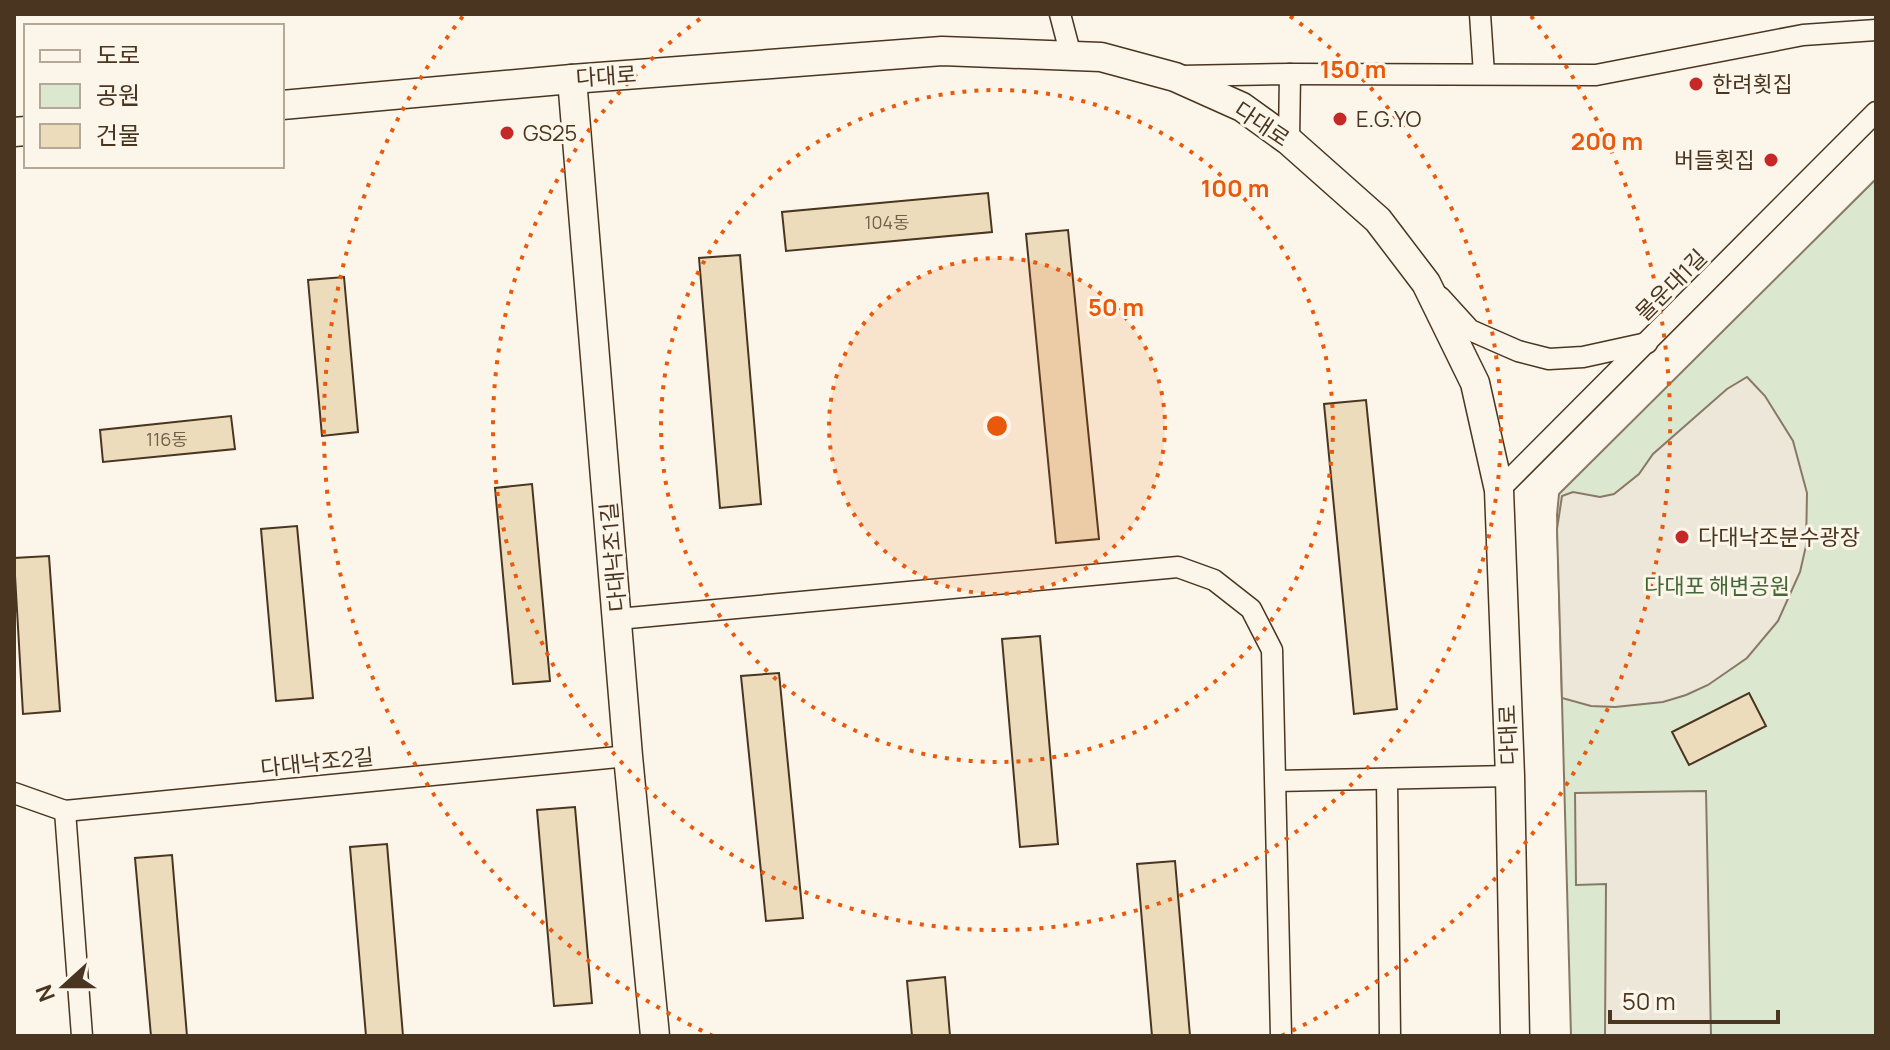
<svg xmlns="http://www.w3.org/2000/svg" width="1890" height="1050" font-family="Manrope,'Noto Sans KR',sans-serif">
  <rect width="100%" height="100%" fill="#fbf6e9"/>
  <path fill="#dce7d0" stroke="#887966" stroke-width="2" d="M1876,179V1036H1571L1557,515L1559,494Z"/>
  <g fill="#ede7d9" stroke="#887966" stroke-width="2">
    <path d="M1747,377L1765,396L1793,441L1807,493L1806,546L1800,572L1778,621L1747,658L1708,685L1686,695L1663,702L1615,707L1591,706L1562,698L1557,529L1562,496L1573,492L1600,497L1614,494L1639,474L1653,454L1727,389Z"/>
    <path d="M1706,791L1711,1036H1605L1606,884L1576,885L1575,793Z"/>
  </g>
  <g fill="#ecdcbc" stroke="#4a3520" stroke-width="2">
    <path d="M988,193L992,232L786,251L782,212Z"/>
    <path d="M1068,230L1099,539L1056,543L1026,234Z"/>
    <path d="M740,255L761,504L720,508L699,258Z"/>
    <path d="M344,277L358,432L322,436L308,280Z"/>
    <path d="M1366,400L1397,709L1354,714L1324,404Z"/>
    <path d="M231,416L235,449L103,462L100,430Z"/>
    <path d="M532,484L550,681L513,684L495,488Z"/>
    <path d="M297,526L313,698L276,701L261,529Z"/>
    <path d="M49,556L60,711L23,714L14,558Z"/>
    <path d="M1040,636L1058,844L1020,847L1002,639Z"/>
    <path d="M779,673L803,918L766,921L741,676Z"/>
    <path d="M1749,693L1766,726L1689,765L1672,732Z"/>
    <path d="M575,807L592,1003L554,1006L537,810Z"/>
    <path d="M387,844L403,1036H366L350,847Z"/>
    <path d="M172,855L187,1036H151L135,858Z"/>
    <path d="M1175,861L1190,1036H1152L1137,864Z"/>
    <path d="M945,977L950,1036H912L907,981Z"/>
  </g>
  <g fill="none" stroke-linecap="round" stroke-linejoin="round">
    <defs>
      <g id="street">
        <path d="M1060,14L1071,56"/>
        <path d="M1480,14L1484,74"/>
        <path d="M1290,74L1596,75L1803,35L1876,30"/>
        <path d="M1181,76L1290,74L1289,141"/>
        <path d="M1440,297L1470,330L1518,351L1549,359L1583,357L1647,343"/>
        <path d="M1499,490L1876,112"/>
        <path d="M618,619L1178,567L1214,580L1251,609L1272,650L1281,1036"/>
        <path d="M1387,779L1390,1036"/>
        <path d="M1276,781L1510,776"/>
        <path d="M14,793L65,811L628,756"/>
        <path d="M65,811L82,1036"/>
      </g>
      <g id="secondary">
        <path d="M572,79L628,756L655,1036"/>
        <path d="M282,105L572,79L942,51L1101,57L1175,77L1242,107L1289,141L1378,220L1426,283L1475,383L1499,490L1510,776L1515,1036"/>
        <path d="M14,132L26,131"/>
      </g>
    </defs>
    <use href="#street" stroke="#4a3520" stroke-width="23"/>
    <use href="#secondary" stroke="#4a3520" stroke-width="31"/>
    <use href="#street" stroke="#fbf6e9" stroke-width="20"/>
    <use href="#secondary" stroke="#fbf6e9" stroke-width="28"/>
  </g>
  <circle cx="997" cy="426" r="168" fill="#e8590c" fill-opacity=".12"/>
  <g fill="none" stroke="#e8590c" stroke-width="4" stroke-dasharray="4 8">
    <circle cx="997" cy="426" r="168"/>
    <circle cx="997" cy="426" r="336"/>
    <path d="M1290 16A504 504 0 1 1 704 16"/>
    <path d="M713 1036A673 673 0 0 1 463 16M1531 16A673 673 0 0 1 1281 1036"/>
  </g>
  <g fill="#c62828" stroke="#fbf6e9" stroke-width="3">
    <circle cx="1696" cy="84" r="8"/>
    <circle cx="1340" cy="119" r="8"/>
    <circle cx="507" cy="133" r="8"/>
    <circle cx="1771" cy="160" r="8"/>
    <circle cx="1682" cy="537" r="8"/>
  </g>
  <g text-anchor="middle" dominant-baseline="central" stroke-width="6" stroke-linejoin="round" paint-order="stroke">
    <g font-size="18" fill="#725f47">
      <text x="887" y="222">104동</text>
      <text x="167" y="439">116동</text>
    </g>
    <g font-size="22" fill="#4a3520" stroke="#fbf6e9">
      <text transform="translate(606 76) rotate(-4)">다대로</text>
      <text transform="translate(1262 124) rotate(34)">다대로</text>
      <text transform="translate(1671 285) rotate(-45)">몰운대1길</text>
      <text transform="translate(613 557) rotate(-95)">다대낙조1길</text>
      <text transform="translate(1508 735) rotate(-92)">다대로</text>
      <text transform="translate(317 762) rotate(-6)">다대낙조2길</text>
    </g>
    <g font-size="22" fill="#4a3520" stroke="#fbf6e9" text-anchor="start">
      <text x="1712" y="84">한려횟집</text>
      <text x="1356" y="119">E.G.YO</text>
      <text x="523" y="133">GS25</text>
      <text x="1755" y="160" text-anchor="end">버들횟집</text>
      <text x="1698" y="537">다대낙조분수광장</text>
    </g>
    <g font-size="22" fill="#436837" stroke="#fbf6e9">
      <text x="1717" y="586">다대포 해변공원</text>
    </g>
  </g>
  <circle cx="997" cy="426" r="12" fill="#e8590c" stroke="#fbf6e9" stroke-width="4"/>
  <g font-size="24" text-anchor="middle" font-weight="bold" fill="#e8590c" stroke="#fbf6e9" stroke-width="6" stroke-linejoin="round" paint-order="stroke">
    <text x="1353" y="78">150 m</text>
    <text x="1607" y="150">200 m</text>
    <text x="1235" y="197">100 m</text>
    <text x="1116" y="316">50 m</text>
  </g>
  <rect width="1890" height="1050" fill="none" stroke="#4a3520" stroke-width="32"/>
  <rect x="24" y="24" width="260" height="144" fill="#fbf6e9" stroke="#b4a999" stroke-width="2"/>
  <rect x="40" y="50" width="40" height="12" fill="#fbf6e9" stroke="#b4a999" stroke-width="2"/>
  <text x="96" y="64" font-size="24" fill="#4a3520">도로</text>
  <rect x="40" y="84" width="40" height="24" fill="#dce7d0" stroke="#b4a999" stroke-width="2"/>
  <text x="96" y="104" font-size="24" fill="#4a3520">공원</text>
  <rect x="40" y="124" width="40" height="24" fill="#ecdcbc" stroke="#b4a999" stroke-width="2"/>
  <text x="96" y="144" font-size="24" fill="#4a3520">건물</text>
  <g transform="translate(64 986) rotate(249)" stroke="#fbf6e9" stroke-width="6" paint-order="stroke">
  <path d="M0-6L14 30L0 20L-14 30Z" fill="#4a3520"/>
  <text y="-12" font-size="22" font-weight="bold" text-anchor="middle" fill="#4a3520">N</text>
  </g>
  <path d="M1610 1010v12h168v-12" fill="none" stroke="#4a3520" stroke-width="4"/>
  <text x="1622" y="1010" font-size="24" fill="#4a3520" stroke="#fbf6e9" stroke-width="6" paint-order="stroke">50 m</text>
</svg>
